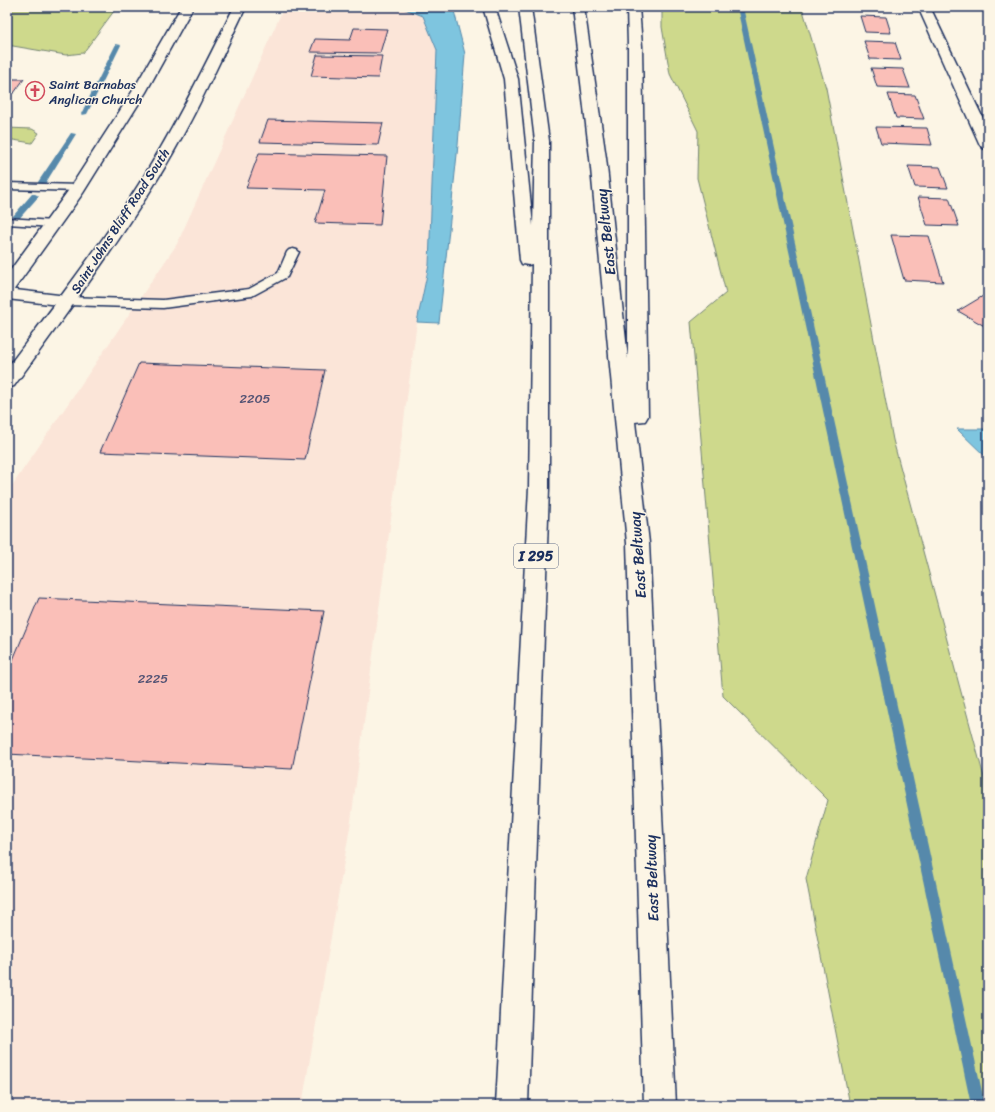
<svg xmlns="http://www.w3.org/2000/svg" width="995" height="1112" font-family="Sriracha,sans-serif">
  <rect width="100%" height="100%" fill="#fcf5e5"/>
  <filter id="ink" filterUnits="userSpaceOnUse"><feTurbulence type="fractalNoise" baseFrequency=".025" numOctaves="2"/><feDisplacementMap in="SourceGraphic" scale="8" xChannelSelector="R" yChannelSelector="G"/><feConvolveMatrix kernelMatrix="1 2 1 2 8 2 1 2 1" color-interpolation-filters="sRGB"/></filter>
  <g filter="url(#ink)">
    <path fill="#fbe5d8" d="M284,7H400L423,16L437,50L429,265L417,322L351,821L302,1105H7V493L177,244Z"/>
    <g fill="#ced98c" stroke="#748475">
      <path d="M7,7H117L83,53L66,55L7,45Z"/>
      <path d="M662,7H802L826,88L893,440L988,792V1105H850L806,879L828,800L723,696L691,322L726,293L697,178L698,131L670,74L662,27Z"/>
      <path d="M7,128L32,129L39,133L32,143L7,139Z"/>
    </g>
    <g fill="#7ec5df" stroke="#5689ab">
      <path d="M400,7H453L465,54L458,145L439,323L417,322L429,265L437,50L423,16Z"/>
      <path d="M957,429H988V459Z"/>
    </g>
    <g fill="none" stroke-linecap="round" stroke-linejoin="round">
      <g fill="#5689ab" fill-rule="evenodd">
        <path d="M737,7H743L985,1105H971Z"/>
        <path d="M116,44L121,45L87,114L82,115L81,114Z"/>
        <path d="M71,133L76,134L45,184H39L38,182Z"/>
        <path d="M32,194H35L39,196L10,229H7V223Z"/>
      </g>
    </g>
    <g fill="#fabfb8" stroke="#1b2f5e">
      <path d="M860,16L886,17L891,33L865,32Z"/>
      <path d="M354,28L387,29L380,53L310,52L315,39L350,40Z"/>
      <path d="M864,41L895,42L901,60L870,59Z"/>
      <path d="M317,55L382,56L378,78L311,76Z"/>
      <path d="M871,68L903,69L910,88L877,87Z"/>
      <path d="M7,79H24L14,93L7,92Z"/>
      <path d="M888,94L915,95L924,119L896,118Z"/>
      <path d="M268,120L383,123L378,145L260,142Z"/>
      <path d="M876,127L927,128L932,145L881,143Z"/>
      <path d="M259,153L387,156L380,225L315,223L325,190L246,188Z"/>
      <path d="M908,166L940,167L948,188L915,187Z"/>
      <path d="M918,197L949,198L959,226L927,225Z"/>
      <path d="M891,235L929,236L943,282L904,280Z"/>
      <path d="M988,293V328L958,311Z"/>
      <path d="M139,363L325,370L305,460L100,452Z"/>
      <path d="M39,598L324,611L292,769L7,754V674Z"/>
    </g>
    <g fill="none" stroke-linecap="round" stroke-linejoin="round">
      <defs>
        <g id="service">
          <path d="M7,183L79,185L84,188L79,191L7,189Z"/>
          <path d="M7,218L53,221L59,224L53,227L7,224Z"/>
          <path d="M293,249L297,250L299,252L287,277L252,296L163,308L67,305L63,304L61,301L63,298L67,297L163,300L249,289L278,273L287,252L289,250Z"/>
        </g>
        <g id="minor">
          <path d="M918,7H930L988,129V150L983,148L980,145Z"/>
          <path d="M7,289L67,296L73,297L76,301L73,305L67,306L7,299Z"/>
        </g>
        <g id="secondary">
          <path d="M181,7H193L146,92L83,193L13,291L7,292V275L68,191L132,92Z"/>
          <path d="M234,7H246C217,67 190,128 154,185C111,254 62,320 14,386L7,388V368C52,308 99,248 139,184C175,127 204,67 234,7Z"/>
        </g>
        <g id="motorway">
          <path d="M483,7H495L518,79L533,226L535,141L519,7H531L549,141V488L528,1105H496L529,488L532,264L528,265L522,264L520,260L504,79Z"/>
          <path d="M572,7H584L606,158L628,359V46L627,7H639L642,46L648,416L645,421L635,422L649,543L676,1105H644L627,543L590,158Z"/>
        </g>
      </defs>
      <use href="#service" stroke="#1b2f5e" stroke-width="3"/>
      <use href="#minor" stroke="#1b2f5e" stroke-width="3"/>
      <use href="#secondary" stroke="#1b2f5e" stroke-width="3"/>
      <use href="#motorway" stroke="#1b2f5e" stroke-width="3"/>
      <use href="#service" fill="#fcf5e5" fill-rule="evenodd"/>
      <use href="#minor" fill="#fcf5e5" fill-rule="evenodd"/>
      <use href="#secondary" fill="#fcf5e5" fill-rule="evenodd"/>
      <use href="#motorway" fill="#fcf5e5" fill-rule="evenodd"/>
    </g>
  </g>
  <defs>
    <symbol id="church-ring" viewBox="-11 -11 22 22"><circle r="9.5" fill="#fcf5e5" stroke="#d1495b" stroke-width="1.5"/><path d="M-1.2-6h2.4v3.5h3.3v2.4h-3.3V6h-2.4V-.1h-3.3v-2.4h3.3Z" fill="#d1495b"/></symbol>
  </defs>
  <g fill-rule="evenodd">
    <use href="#church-ring" x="24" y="80" width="22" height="22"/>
  </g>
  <g text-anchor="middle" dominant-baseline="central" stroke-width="3" stroke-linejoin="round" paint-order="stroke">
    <g font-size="13" fill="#1b2f5e" stroke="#fcf5e5" text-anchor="start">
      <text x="49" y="84">Saint Barnabas<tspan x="49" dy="15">Anglican Church</tspan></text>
    </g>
    <g font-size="13" fill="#1b2f5e" stroke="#fcf5e5">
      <text transform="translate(120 221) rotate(-57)">Saint Johns Bluff Road South</text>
    </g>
    <g font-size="13" fill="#535374">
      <text x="255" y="398">2205</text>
      <text x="153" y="678">2225</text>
    </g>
    <rect fill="#fcf5e5" stroke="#5e6a86" stroke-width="1" x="514" y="544" width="44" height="24" rx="3"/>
    <g font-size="14" font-weight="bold" fill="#1b2f5e">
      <text x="536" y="556">I 295</text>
    </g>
    <g font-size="15" fill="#1b2f5e" stroke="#fcf5e5">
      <text transform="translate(606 232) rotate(-96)">East Beltway</text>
      <text transform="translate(638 555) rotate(-94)">East Beltway</text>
      <text transform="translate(652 878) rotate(-92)">East Beltway</text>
    </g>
  </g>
  <rect width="995" height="1112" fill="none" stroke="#fcf5e5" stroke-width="24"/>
  <rect x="12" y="12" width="971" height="1088" fill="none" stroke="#1b2f5e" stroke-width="1.5" filter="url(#ink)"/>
</svg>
